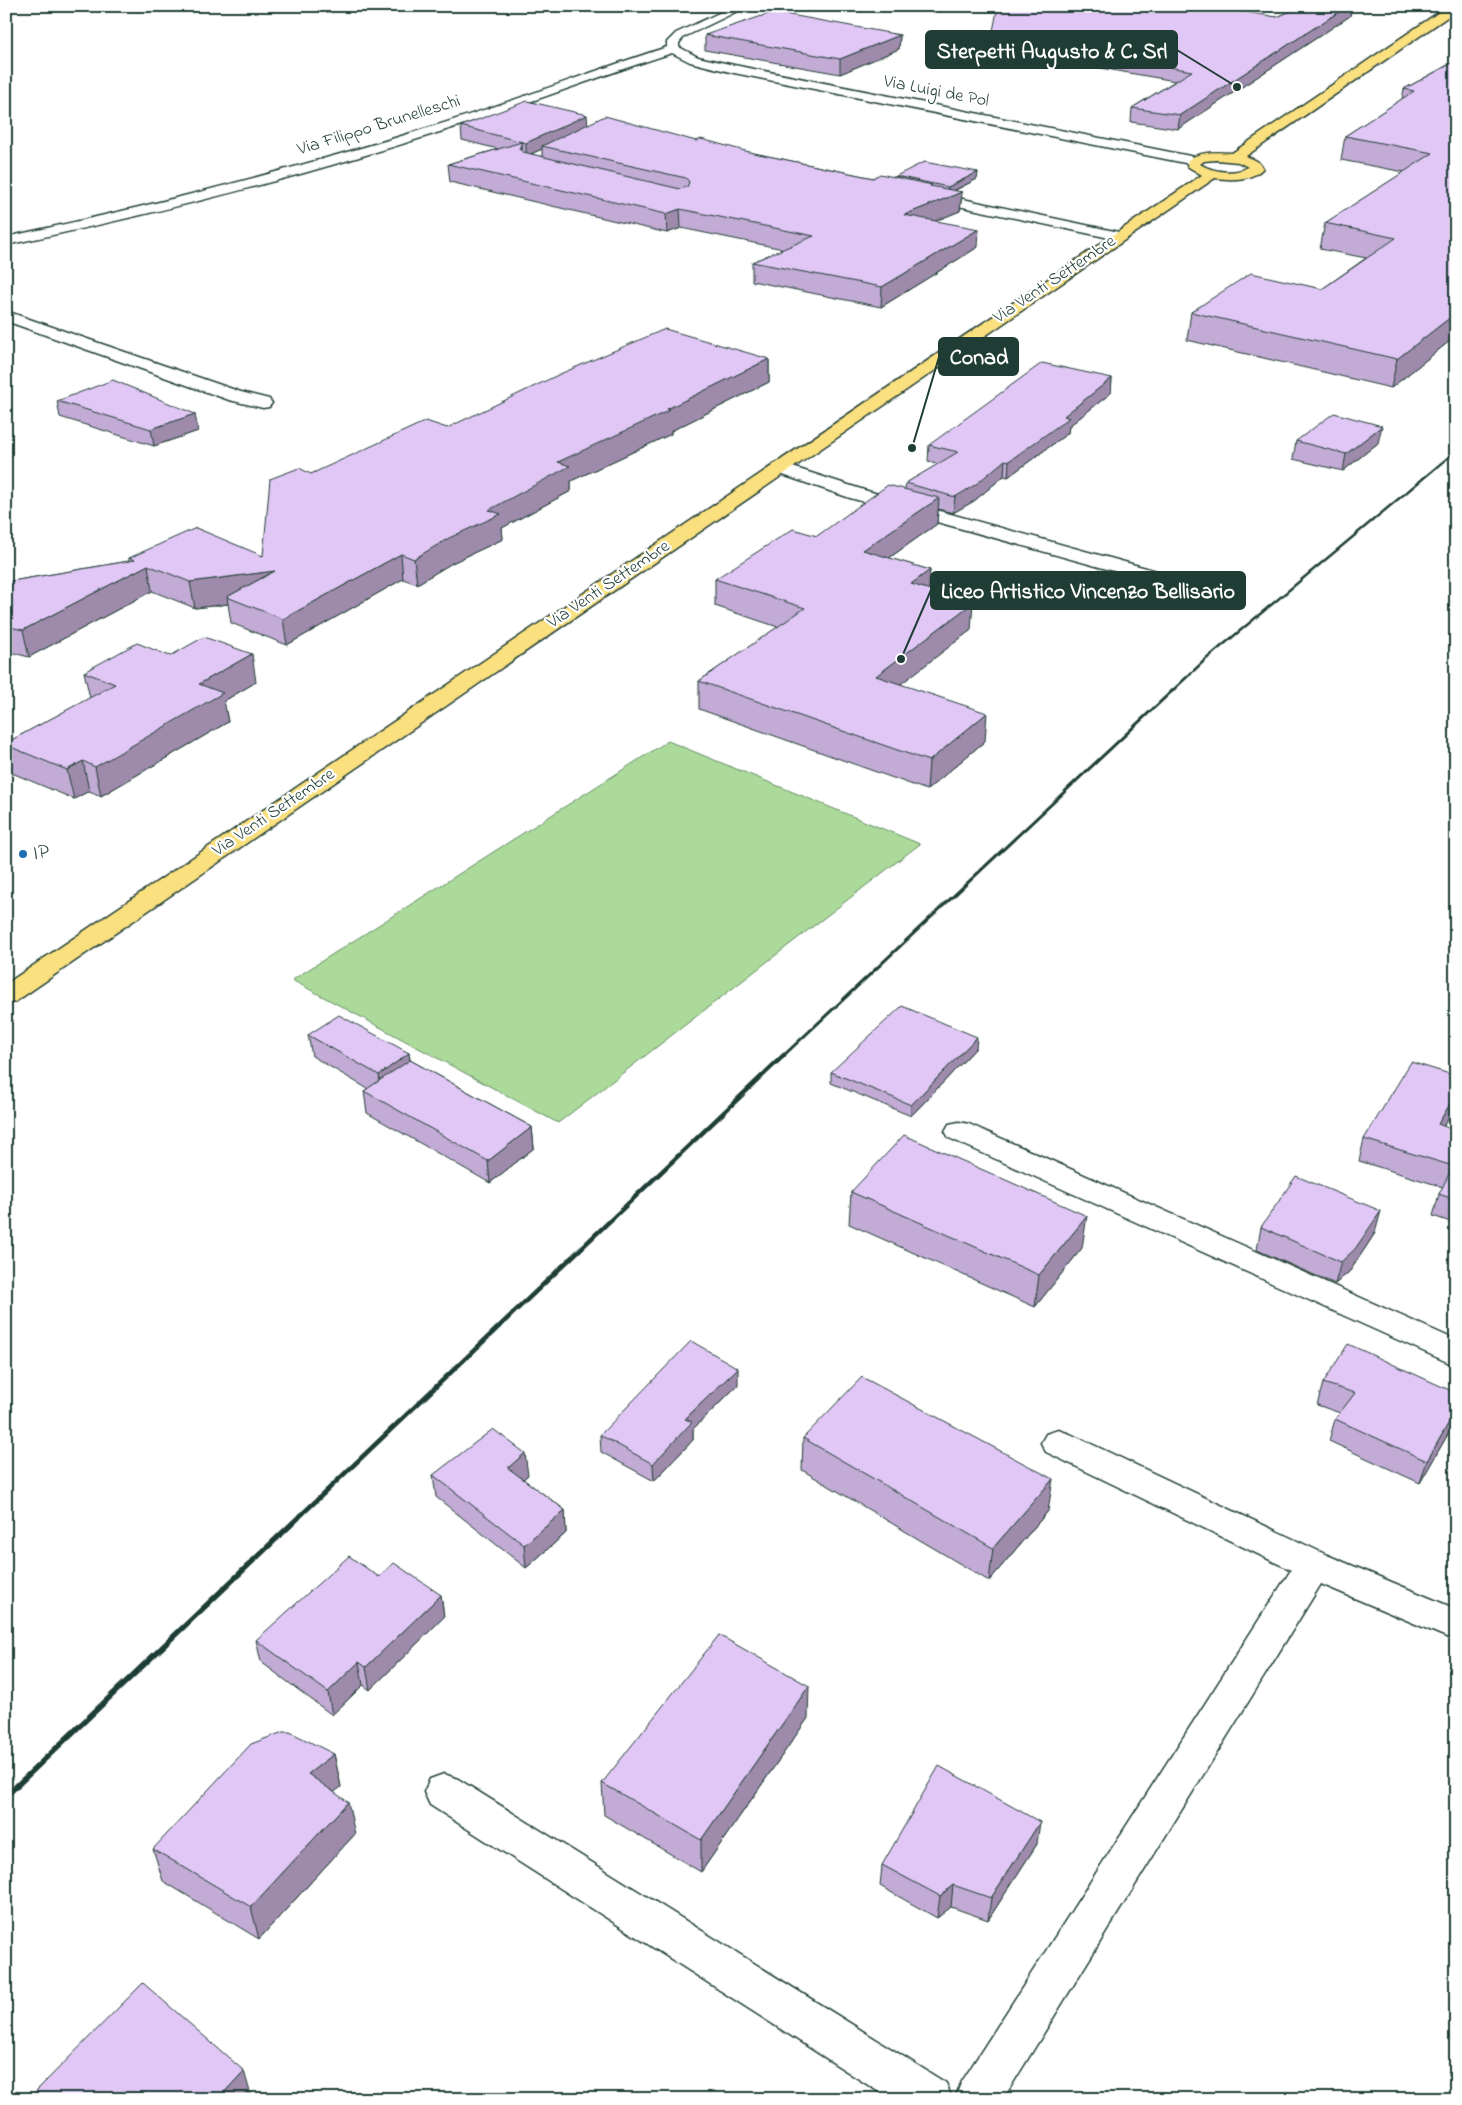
<svg xmlns="http://www.w3.org/2000/svg" width="1462" height="2105" font-family="'Indie Flower',sans-serif">
  <rect width="100%" height="100%" fill="#fff"/>
  <filter id="ink" filterUnits="userSpaceOnUse"><feTurbulence type="fractalNoise" baseFrequency=".02" numOctaves="2"/><feDisplacementMap in="SourceGraphic" scale="10" xChannelSelector="R" yChannelSelector="G"/><feConvolveMatrix kernelMatrix="1 2 1 2 8 2 1 2 1" color-interpolation-filters="sRGB"/></filter>
  <g filter="url(#ink)">
    <path fill="#abda9a" stroke="#658c67" d="M668,741L920,844L558,1123L292,980Z"/>
    <g fill="none" stroke-linecap="round" stroke-linejoin="round">
      <defs>
        <g id="street">
          <path d="M734,6H748L684,37L679,43V47L698,57L734,65L1195,157L1202,161L1195,165L734,73L690,62L672,53C596,77 522,106 446,130C302,177 155,214 6,245V237C151,206 293,170 434,126C513,102 589,72 667,47V42L676,33Z"/>
          <path d="M925,191L1119,232L1124,233L1126,236L1124,239L1119,240L920,198L918,195L920,192Z"/>
          <path d="M6,311L241,392L269,399L272,403L269,407L263,408L229,400L6,321Z"/>
          <path d="M780,463L864,490L1157,571L1160,575L1157,579L1150,581L1143,579L850,498L774,472L771,468L774,464Z"/>
          <path d="M959,1122L969,1124L1456,1340V1366L949,1138L945,1131L949,1124Z"/>
          <path d="M1058,1430L1070,1434L1327,1555L1456,1609V1641L1321,1584L1003,2099H955L961,2083L1291,1570L1046,1452L1041,1443L1046,1434Z"/>
          <path d="M444,1774L458,1779L946,2083L952,2099H890L430,1805L424,1792L430,1779Z"/>
        </g>
        <path id="primary" d="M1448,6H1456V11L1246,156L1257,161L1263,168C1252,181 1230,180 1215,178L15,1002L6,1004V984L1202,175L1187,166L1188,160C1201,151 1217,152 1232,153ZM1216,160L1238,162L1248,167C1235,175 1213,172 1200,164L1204,161Z"/>
      </defs>
      <use href="#street" stroke="#1f3d34" stroke-width="3"/>
      <use href="#primary" stroke="#1f3d34" stroke-width="3"/>
      <use href="#street" fill="#fff" fill-rule="evenodd"/>
      <use href="#primary" fill="#fbe080" fill-rule="evenodd"/>
      <path stroke="#1f3d34" stroke-width="2.5" d="M1171,692L1205,660L1456,451"/>
      <path stroke="#1f3d34" stroke-width="3" d="M782,1057L1172,691"/>
      <path stroke="#1f3d34" stroke-width="4.5" d="M297,1519L784,1055"/>
      <path stroke="#1f3d34" stroke-width="5.5" d="M6,1796L298,1518"/>
    </g>
    <g fill="#c2abd4" stroke="#1f3d34" fill-rule="evenodd">
      <path d="M1303,6H1351L1350,16L1178,129L1131,122L1132,108L1175,81L991,49L992,36L1277,17Z"/>
      <path d="M705,35H900L899,49L840,74L705,50Z"/>
      <path d="M1456,60V336L1391,388L1187,340L1191,312L1322,289L1366,258L1320,249L1325,223L1404,172L1341,160L1345,136L1402,99L1404,89L1455,61Z"/>
      <path d="M588,124L696,141L873,178L895,177L896,176L978,172L977,179L954,191L962,192L960,211L935,221L978,247L881,307L752,281V262L783,249L681,228L667,233L450,182L448,164L498,149L462,140L461,126ZM542,149V157L531,154Z"/>
      <path d="M769,359V382L671,431V434L571,481V491L502,528L503,539L452,563L417,584L403,579L287,645L231,623L228,604L195,608L152,591L29,657L6,651V582L129,561V558L263,556L311,474L447,428Z"/>
      <path d="M1112,378L1111,393L1069,426L1068,433L1008,477L1004,476L974,501L953,513L938,509L937,524L889,558L930,570L928,589L971,630L900,684L985,741L927,790L699,709V681L778,627L715,606V579L817,536L905,489L906,483L939,464L928,461L929,445Z"/>
      <path d="M57,401L198,431L154,446L60,417Z"/>
      <path d="M1296,441L1378,443L1343,471L1293,459Z"/>
      <path d="M170,656L256,682L224,701L228,722L101,796L89,791L74,799L12,773L6,748V743L90,698L84,672Z"/>
      <path d="M308,1035L409,1053L410,1060L532,1127L534,1148L490,1183L367,1113L364,1091L368,1089L312,1056Z"/>
      <path d="M976,1048L911,1116L831,1083V1072Z"/>
      <path d="M1456,1106L1443,1127L1456,1131V1224L1433,1216L1439,1194L1443,1187L1359,1161L1364,1139Z"/>
      <path d="M851,1192L1082,1248L1035,1307L849,1224Z"/>
      <path d="M1261,1227L1375,1233L1350,1271L1335,1284L1257,1250Z"/>
      <path d="M1323,1383L1456,1393V1420L1420,1483L1329,1441L1335,1419L1340,1413L1317,1405Z"/>
      <path d="M738,1385L693,1429V1440L654,1481L601,1452L600,1435Z"/>
      <path d="M803,1438L1048,1511L989,1581L802,1470Z"/>
      <path d="M433,1475H528L523,1479L565,1510L566,1533L526,1568L436,1497Z"/>
      <path d="M379,1577L441,1595L444,1617L370,1690L363,1685L332,1715L261,1662L256,1640Z"/>
      <path d="M808,1718L701,1872L604,1815L602,1783Z"/>
      <path d="M334,1754L341,1787L334,1792L355,1834L259,1939L163,1881L153,1849Z"/>
      <path d="M1037,1844L988,1920L951,1907L937,1918L880,1886L882,1865Z"/>
      <path d="M35,2092L252,2099H37Z"/>
    </g>
    <g fill="#9e8bac" stroke="#1f3d34">
      <path d="M1348,6H1351L1350,16L1178,129L1180,115Z"/>
      <path d="M900,35L899,49L840,74V59Z"/>
      <path d="M587,115L588,128L542,146V149L526,156V143Z"/>
      <path d="M522,142L523,159L519,149Z"/>
      <path d="M978,172L977,179L947,194L948,187Z"/>
      <path d="M962,192L960,211L903,234L904,215Z"/>
      <path d="M680,209L681,228L667,233L666,214Z"/>
      <path d="M979,229L978,247L881,307L882,287Z"/>
      <path d="M1456,313V336L1391,388L1397,359Z"/>
      <path d="M769,359V382L671,431V434L571,481V491L502,528L503,539L452,563L417,584L414,559L558,462Z"/>
      <path d="M1112,378L1111,393L1069,426L1068,433L1008,477L1009,461L1064,416Z"/>
      <path d="M195,414L198,431L154,446L151,429Z"/>
      <path d="M1382,426L1378,443L1343,471L1346,454Z"/>
      <path d="M1005,460L1004,476L974,501L953,513L955,497Z"/>
      <path d="M939,498L937,524L862,577L863,550Z"/>
      <path d="M401,554L403,579L287,645L283,619Z"/>
      <path d="M148,565L152,591L29,657L23,630Z"/>
      <path d="M930,570L928,597L911,584Z"/>
      <path d="M275,571L227,597L228,604L195,608L190,582Z"/>
      <path d="M973,603L971,630L875,704L876,676Z"/>
      <path d="M252,654L256,682L224,701L228,722L101,796L95,767L199,684Z"/>
      <path d="M987,713L985,741L927,790L929,761Z"/>
      <path d="M83,761L89,791L74,799L67,770Z"/>
      <path d="M977,1037L976,1048L911,1116V1105Z"/>
      <path d="M409,1053L412,1075L382,1096L379,1075Z"/>
      <path d="M1456,1094V1106L1431,1146L1438,1124Z"/>
      <path d="M532,1127L534,1148L490,1183L488,1161Z"/>
      <path d="M1381,1211L1375,1233L1350,1271L1335,1284L1341,1262Z"/>
      <path d="M1087,1216L1082,1248L1035,1307L1039,1275Z"/>
      <path d="M738,1368V1385L693,1429V1440L654,1481L653,1464L685,1419Z"/>
      <path d="M1456,1410V1420L1420,1483L1427,1461Z"/>
      <path d="M525,1453L528,1475L510,1490L508,1468Z"/>
      <path d="M1053,1479L1048,1511L989,1581L993,1548Z"/>
      <path d="M565,1510L566,1533L526,1568L524,1545Z"/>
      <path d="M441,1595L444,1617L370,1690L366,1667Z"/>
      <path d="M359,1662L363,1685L332,1715L328,1692Z"/>
      <path d="M809,1686L808,1718L701,1872V1840Z"/>
      <path d="M334,1754L341,1787L315,1807L308,1774Z"/>
      <path d="M348,1802L355,1834L259,1939L251,1907Z"/>
      <path d="M1040,1822L1037,1844L988,1920L991,1898Z"/>
      <path d="M953,1885L951,1907L937,1918L940,1896Z"/>
      <path d="M244,2071L252,2099H218Z"/>
    </g>
    <g fill="#e1c7f6" stroke="#1f3d34">
      <path d="M1009,6H1207L1277,17L1303,6H1348L1180,115L1132,108L1192,71L992,36L997,11Z"/>
      <path d="M774,12L900,35L840,59L705,35Z"/>
      <path d="M1456,61V313L1397,359L1191,312L1251,273L1322,289L1396,238L1325,223L1433,153L1345,136L1414,91L1404,89Z"/>
      <path d="M527,101L587,115L526,143L461,126Z"/>
      <path d="M605,116L696,141L701,139L749,152L873,178L880,174L932,185L930,186L962,192L904,215L979,229L882,287L752,262L814,236L680,209L666,214L448,164L522,142L519,149L523,152L680,189L687,187L689,182L686,178L542,146Z"/>
      <path d="M924,162L978,172L948,187L896,176Z"/>
      <path d="M665,329L769,359L667,409L670,410L558,462L570,466L489,510L501,514L449,538L414,559L401,554L283,619L227,597L275,571L190,582L148,565L23,630L6,626V582L135,560L129,558L196,528L263,556L270,479L299,468L311,474L426,421L447,428L560,374Z"/>
      <path d="M1042,363L1112,378L1064,416L1069,418L1009,461L1005,460L975,485L955,497L906,483L958,452L929,445Z"/>
      <path d="M113,380L195,414L151,429L57,401Z"/>
      <path d="M1334,413L1382,426L1346,454L1296,441Z"/>
      <path d="M888,485L939,498L863,550L930,570L911,584L973,603L876,676L987,713L929,761L699,681L805,608L715,579L793,529L817,536Z"/>
      <path d="M204,637L252,654L199,684L223,693L95,767L83,761L67,770L6,745V743L115,684L84,672L137,643L170,656Z"/>
      <path d="M902,1006L977,1037L911,1105L831,1072Z"/>
      <path d="M339,1015L409,1053L379,1075L308,1035Z"/>
      <path d="M410,1060L532,1127L488,1161L364,1091Z"/>
      <path d="M1411,1062L1456,1076V1094L1438,1124L1456,1131V1200L1439,1194L1453,1166L1364,1139Z"/>
      <path d="M904,1135L1087,1216L1039,1275L851,1192Z"/>
      <path d="M1296,1176L1381,1211L1355,1249L1341,1262L1261,1227Z"/>
      <path d="M691,1341L738,1368L685,1419L692,1422L653,1464L600,1435Z"/>
      <path d="M1348,1344L1456,1393V1410L1427,1461L1335,1419L1355,1393L1323,1383Z"/>
      <path d="M862,1377L1053,1479L993,1548L803,1438Z"/>
      <path d="M493,1429L525,1453L508,1468L565,1510L524,1545L433,1475Z"/>
      <path d="M349,1556L379,1577L394,1563L441,1595L366,1667L359,1662L328,1692L256,1640Z"/>
      <path d="M719,1635L809,1686L701,1840L602,1783Z"/>
      <path d="M283,1732H290L334,1754L308,1774L348,1802L251,1907L153,1849L251,1744Z"/>
      <path d="M939,1766L1040,1822L991,1898L953,1885L940,1896L882,1865Z"/>
      <path d="M143,1983L244,2071L218,2099H41L35,2092Z"/>
    </g>
  </g>
  <circle fill="#1f6fb2" stroke="#fff" stroke-width="2" cx="23" cy="854" r="5"/>
  <g text-anchor="middle" dominant-baseline="central" stroke-width="4.5" stroke-linejoin="round" paint-order="stroke">
    <g font-size="18" fill="#1f3d34" stroke="#fff">
      <text transform="translate(936 92) rotate(11)">Via Luigi de Pol</text>
      <text transform="translate(379 126) rotate(-17)">Via Filippo Brunelleschi</text>
      <text transform="translate(1055 280) rotate(-34)">Via Venti Settembre</text>
      <text transform="translate(609 585) rotate(-34)">Via Venti Settembre</text>
      <text transform="translate(274 813) rotate(-34)">Via Venti Settembre</text>
    </g>
    <g font-size="21" fill="#1f3d34" stroke="#fff" text-anchor="start">
      <text x="33" y="854">IP</text>
    </g>
  </g>
  <path fill="none" stroke="#1f3d34" stroke-width="2" d="M1237 87L1177 50M912 448L939 357M901 659L931 590"/>
  <g fill="#1f3d34" stroke="#fff" stroke-width="2">
    <circle cx="1237" cy="87" r="5"/>
    <circle cx="912" cy="448" r="5"/>
    <circle cx="901" cy="659" r="5"/>
  </g>
  <g fill="#1f3d34" stroke="#1f3d34" stroke-width="2">
    <rect x="926" y="31" width="251" height="37" rx="5"/>
    <rect x="939" y="338" width="79" height="37" rx="5"/>
    <rect x="931" y="572" width="314" height="37" rx="5"/>
  </g>
  <g font-size="22" text-anchor="middle" font-weight="bold" fill="#fff">
    <text x="1052" y="58">Sterpetti Augusto &amp; C. Srl</text>
    <text x="979" y="364">Conad</text>
    <text x="1088" y="598">Liceo Artistico Vincenzo Bellisario</text>
  </g>
  <rect width="1462" height="2105" fill="none" stroke="#fff" stroke-width="25"/>
  <rect x="12" y="12" width="1437" height="2080" fill="none" stroke="#1f3d34" stroke-width="2" filter="url(#ink)"/>
</svg>
